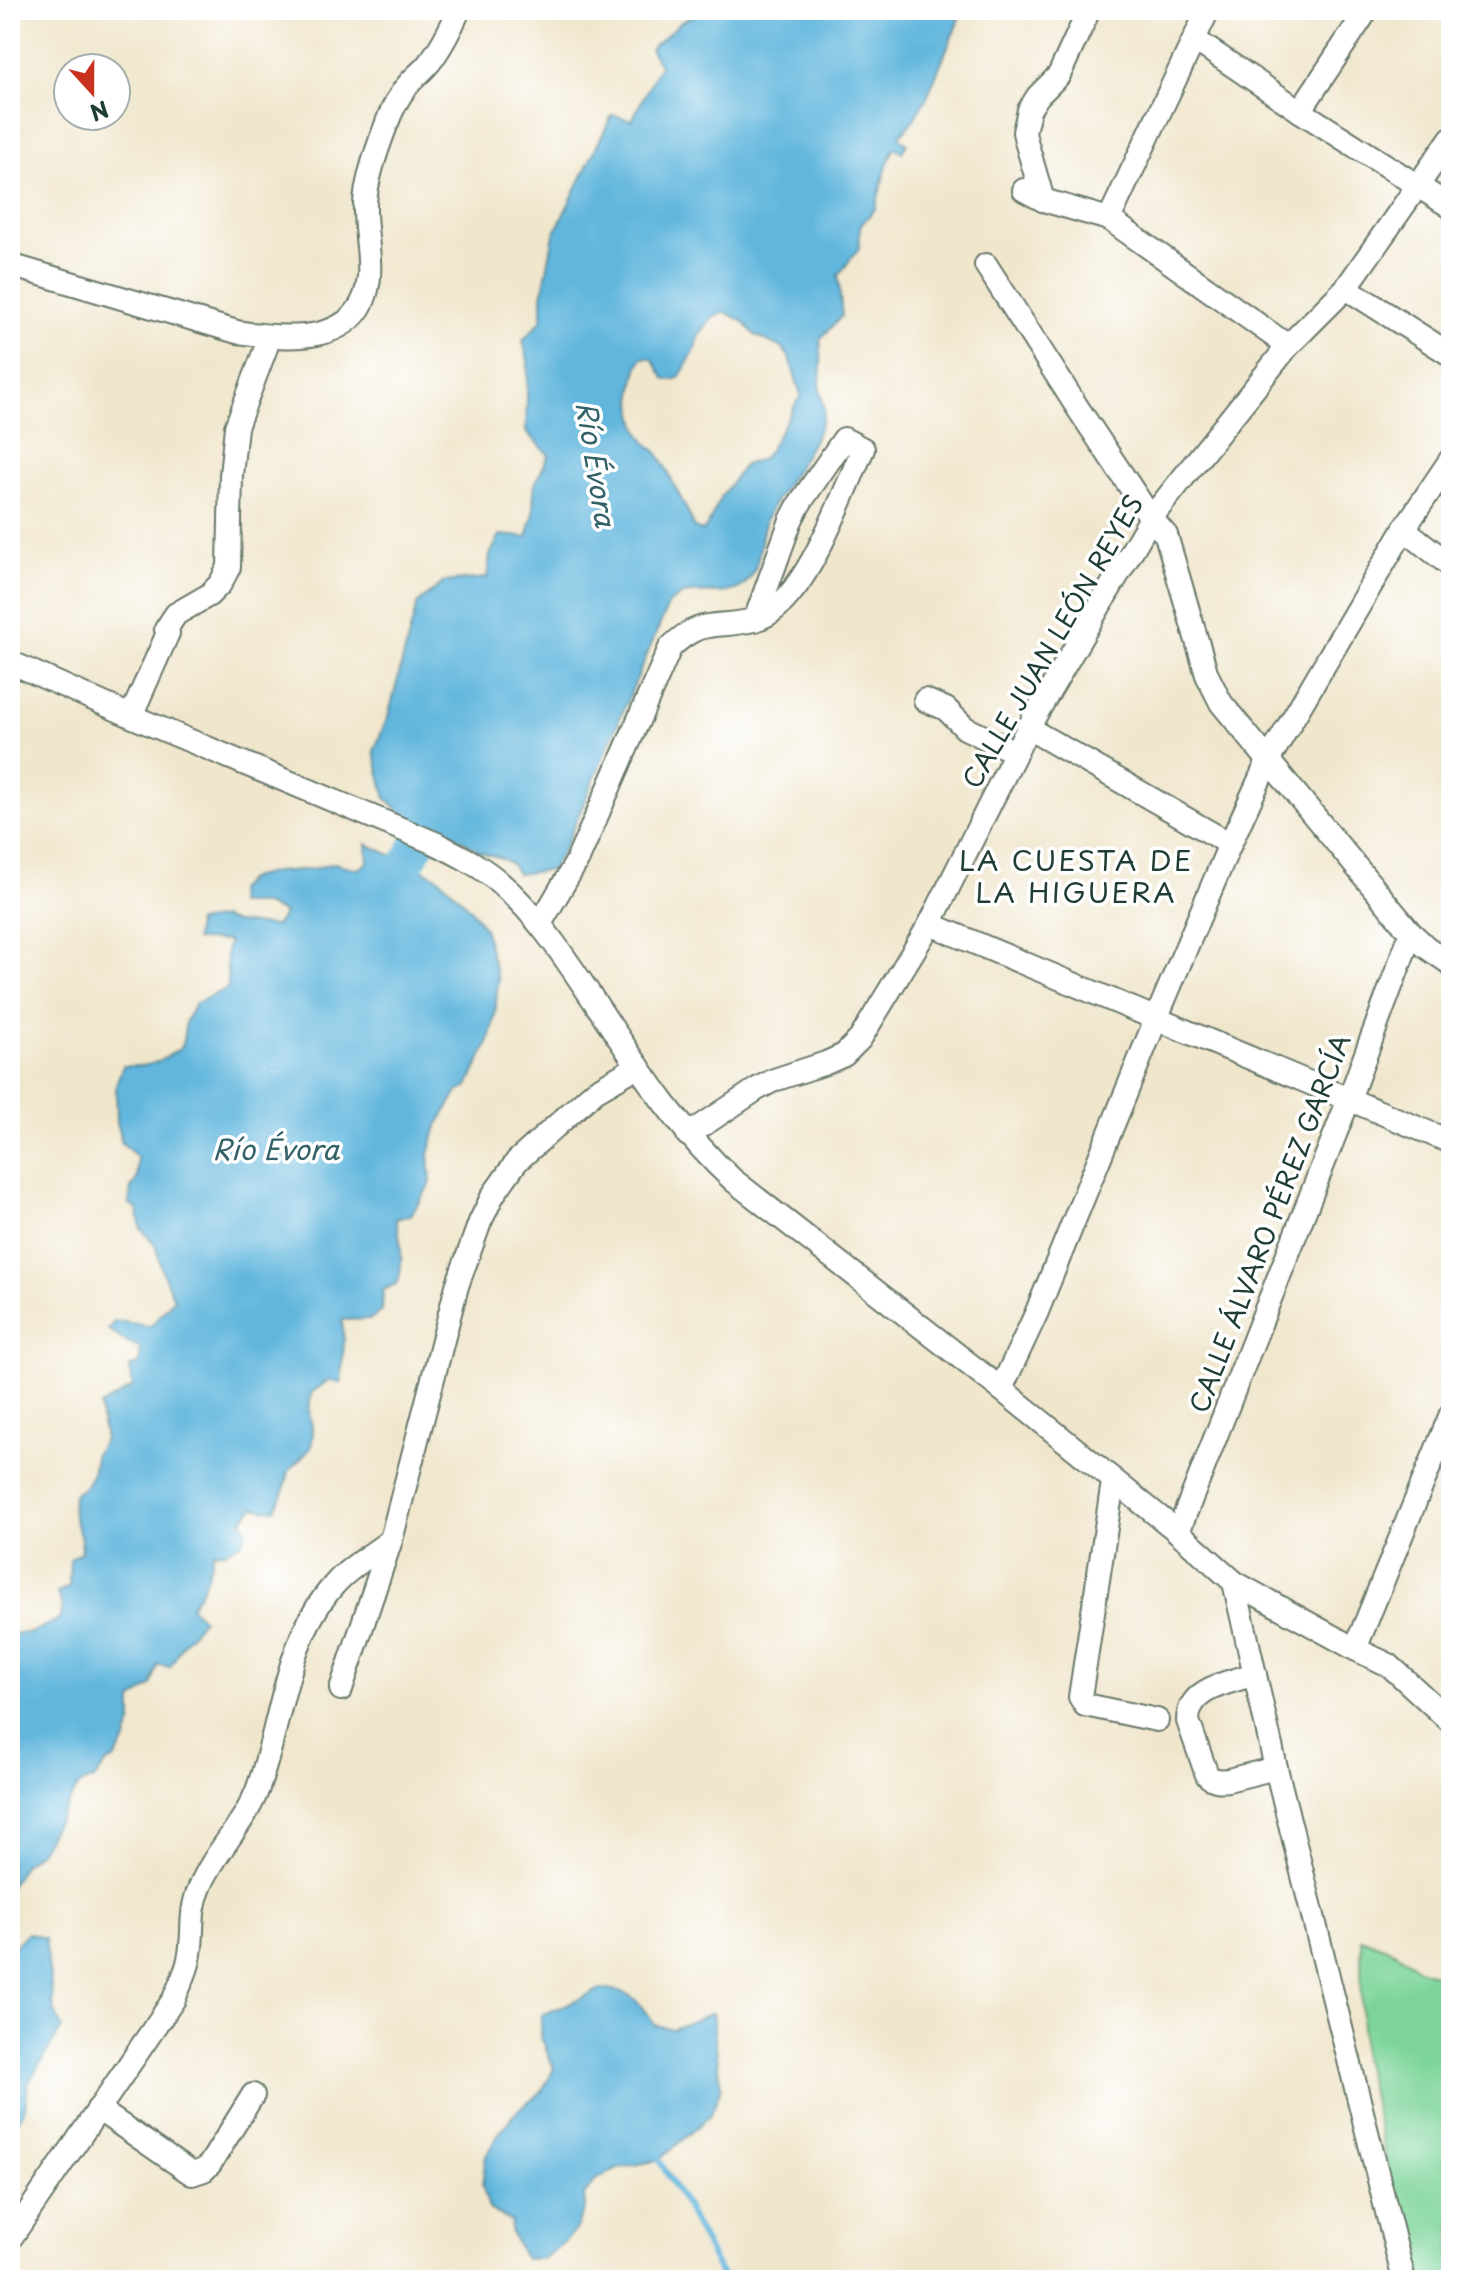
<svg xmlns="http://www.w3.org/2000/svg" width="1461" height="2290" font-family="'Playpen Sans',sans-serif">
  <rect width="100%" height="100%" fill="#fff"/>
  <filter id="ink" filterUnits="userSpaceOnUse"><feTurbulence type="fractalNoise" baseFrequency=".0125" numOctaves="2"/><feDisplacementMap in="SourceGraphic" scale="16" xChannelSelector="R" yChannelSelector="G"/><feConvolveMatrix kernelMatrix="1 2 1 2 8 2 1 2 1" color-interpolation-filters="sRGB"/></filter>
  <filter id="wash" filterUnits="userSpaceOnUse"><feTurbulence type="fractalNoise" baseFrequency=".006" numOctaves="4" result="noise"/><feDisplacementMap in="SourceGraphic" scale="32" xChannelSelector="R" yChannelSelector="G"/><feGaussianBlur stdDeviation="1.8" result="paint"/><feColorMatrix in="noise" values="0 0 0 0 0 0 0 0 0 0 0 0 0 0 0 0 0 1.4 0 .05"/><feComposite in="paint" operator="in"/></filter>
  <g filter="url(#wash)">
    <rect width="100%" height="100%" fill="#f0e6cc"/>
    <path fill="#7cd499" stroke="#4e8866" stroke-width="2" d="M1361,1938L1394,1951L1419,1969L1451,1980V2280H1413L1362,2053Z"/>
    <g fill="#60b6dd" stroke="#407a88" stroke-width="2" fill-rule="evenodd">
      <path d="M703,10H963L927,97L914,119L899,137L907,144L902,152L894,148L887,165L875,209L860,226L859,248L838,276L842,316L820,339C823,358 820,369 820,388C820,396 825,404 824,412C822,438 780,489 768,515C757,537 764,565 745,584C729,599 704,589 685,594C680,595 674,600 669,603L566,845L551,870L517,874L511,864L501,858L480,852L463,840L448,839L408,819L386,798L374,751L389,714L417,604L444,582L487,578L490,555L500,535L527,537L533,516L534,486L549,455L526,432L528,361L523,340L542,320V296L554,234L612,115L632,120L660,65L650,49L681,22ZM725,312L743,321L755,335L782,348L789,357L801,395L768,452L762,459L744,465L721,497L708,525L703,531L694,528C690,512 680,498 673,483C669,474 665,464 659,455C655,450 650,447 646,442C630,423 629,379 642,358H652L664,378L671,380L679,378L697,346L698,337L713,317Z"/>
      <path d="M367,844L438,877L469,907L484,928L498,980L495,1015L488,1044L468,1086L458,1092L437,1126L429,1154L431,1183L411,1215L396,1219C401,1240 404,1262 398,1283L383,1290L382,1311L370,1319L342,1320L344,1342L341,1383L329,1380L311,1393L309,1411L313,1433L311,1448L289,1471L283,1494L275,1509L265,1510L254,1507L242,1520L247,1530L242,1543L225,1551L213,1552C209,1573 204,1590 190,1606L203,1619L184,1642L170,1667L158,1665L151,1686L132,1700V1720L126,1740L114,1760L108,1762L93,1780L79,1785L39,1852L24,1864L10,1886V1767H13C17,1760 16,1748 19,1739L10,1731V1639L17,1633H30L60,1619L62,1605L57,1593L69,1587L70,1559L81,1552C85,1528 67,1524 74,1494C86,1488 93,1477 94,1463C95,1461 94,1458 94,1456C97,1447 105,1446 104,1433C102,1423 100,1416 100,1406L133,1387L130,1367L140,1363V1348L121,1339L108,1329L115,1321L151,1326L174,1299L163,1274L155,1244L141,1229L137,1209L129,1204L131,1188L137,1179V1157L121,1142L117,1122L116,1084L123,1066C151,1067 159,1063 182,1047L186,1020L196,1003L228,988L226,953L229,941L195,940L197,922L221,918L235,923L275,926L284,913L262,904H238L237,890L250,878L275,872L312,869L334,863L358,869L368,862Z"/>
      <path d="M27,1933L45,1938L54,2010L62,2028L28,2083L25,2109L10,2133V1951Z"/>
      <path d="M601,1989C632,1989 638,2001 655,2025L673,2029L712,2013L721,2088L710,2116L659,2160L620,2168L597,2179L584,2195L585,2208L574,2233L545,2258L525,2259L510,2231L511,2221L489,2209L482,2185L486,2155L501,2130L518,2110L541,2093L554,2068L540,2035L542,2015Z"/>
    </g>
    <g fill="none" stroke-linecap="round" stroke-linejoin="round">
      <path stroke="#60b6dd" stroke-width="6" d="M659,2160L684,2203L724,2280"/>
      <path stroke="#60b6dd" stroke-width="34" d="M386,901L438,808"/>
    </g>
  </g>
  <g filter="url(#ink)">
    <g fill="none" stroke-linecap="round" stroke-linejoin="round">
      <defs>
        <g id="minor">
          <path d="M1195,40L1300,111L1451,207"/>
          <path d="M1300,111L1367,10"/>
          <path d="M1024,190L1043,200L1109,219L1288,346"/>
          <path d="M1043,200L1026,141L1024,132L1029,110L1038,96L1059,75L1089,10"/>
          <path d="M1109,219L1208,10"/>
          <path d="M10,265L237,332C288,340 363,346 369,277C371,253 364,229 365,204C366,182 377,149 385,128C390,114 398,96 408,85C414,77 423,71 429,63C442,47 451,28 459,10"/>
          <path d="M986,265L1079,410L1151,518L1166,535L1207,675L1221,703L1411,933L1426,947L1451,964"/>
          <path d="M1346,288L1451,355"/>
          <path d="M1404,529L1451,566"/>
          <path d="M10,662L131,716L437,844C459,855 481,866 499,882C534,912 559,949 584,986C630,1054 672,1124 733,1180L1001,1389L1178,1532L1234,1582L1276,1768L1404,2280"/>
          <path d="M925,700L946,709L965,728L1015,752"/>
          <path d="M131,716L168,633L166,629L176,614L209,595L220,584L229,567L231,475L236,427L270,337"/>
          <path d="M1028,728L1230,844"/>
          <path d="M540,924L577,861L670,648C703,614 722,631 760,618C806,601 843,493 863,449L844,439L800,503L791,520L755,620"/>
          <path d="M930,924L1451,1142"/>
          <path d="M688,1135L757,1089L774,1080L826,1063L844,1055L860,1039L930,924L1028,728L1151,518L1288,346L1346,288L1451,138"/>
          <path d="M1001,1389L1036,1314L1156,1019L1230,844L1268,761L1404,529L1451,459"/>
          <path d="M1113,1482L1080,1697L1085,1705L1157,1720"/>
          <path d="M1178,1532L1349,1099L1411,933"/>
          <path d="M1234,1582L1355,1649L1389,1665L1451,1722"/>
          <path d="M1355,1649L1451,1414"/>
          <path d="M1255,1674C1229,1683 1188,1687 1188,1721L1207,1775C1213,1781 1220,1781 1228,1780L1276,1768"/>
          <path d="M341,1689L391,1540L457,1286L480,1222L493,1195L517,1161L595,1091L638,1066"/>
          <path d="M98,2109L192,2174L204,2170L210,2164L253,2095"/>
          <path d="M10,2239L174,1999C179,1986 187,1972 189,1959C195,1934 188,1914 200,1887C214,1852 245,1824 258,1788C282,1721 285,1640 334,1585C349,1567 373,1554 391,1540"/>
        </g>
      </defs>
      <use href="#minor" stroke="#687869" stroke-width="26"/>
      <use href="#minor" stroke="#fff" stroke-width="22"/>
    </g>
  </g>
  <g text-anchor="middle" dominant-baseline="central" stroke-width="7" stroke-linejoin="round" paint-order="stroke">
    <g font-size="26" fill="#1f3d34" stroke="#fff">
      <text transform="translate(1052 641) rotate(-60)">CALLE JUAN LEÓN REYES</text>
      <text transform="translate(1269 1223) rotate(-69)">CALLE ÁLVARO PÉREZ GARCÍA</text>
    </g>
    <g font-size="28" font-style="italic" fill="#326167" stroke="#fff">
      <text transform="translate(597 464) rotate(81)">Río Évora</text>
      <text x="276" y="1148">Río Évora</text>
    </g>
    <g font-size="28" letter-spacing="2" fill="#1f3d34" stroke="#fff">
      <text x="1076" y="859">LA CUESTA DE<tspan x="1076" dy="32">LA HIGUERA</tspan></text>
    </g>
  </g>
  <rect width="1461" height="2290" fill="none" stroke="#fff" stroke-width="40"/>
  <g transform="translate(92 92) rotate(159)"><circle r="38" fill="#ffffff" stroke="#a5b1ae" stroke-width="2"/>
  <path d="M0-6L14 30L0 20L-14 30Z" fill="#c8321e"/>
  <text y="-12" font-size="22" font-weight="bold" text-anchor="middle" fill="#1f3d34">N</text>
  </g>
</svg>
